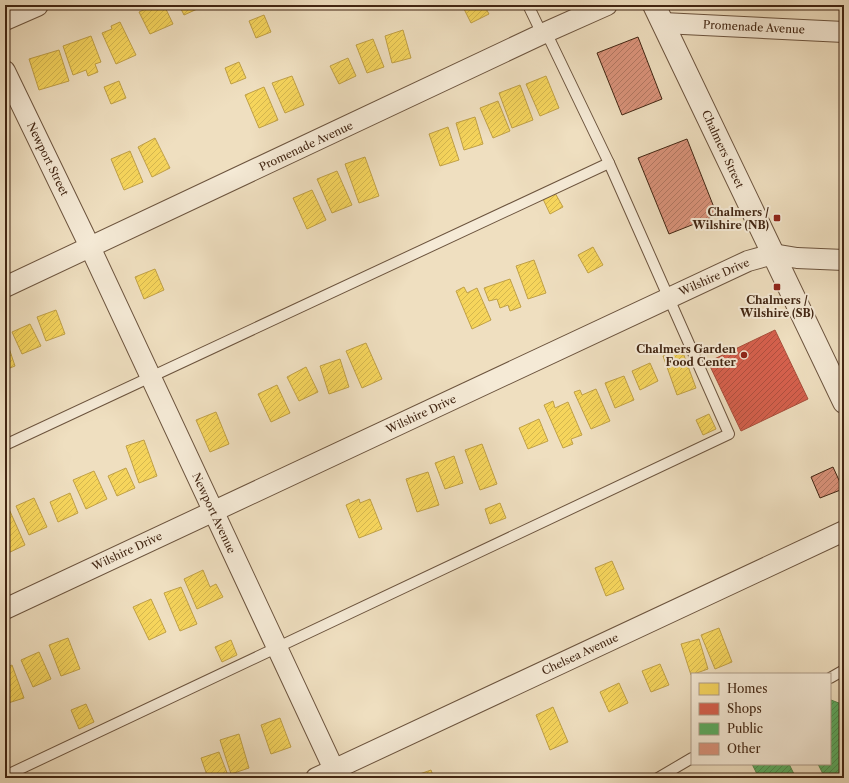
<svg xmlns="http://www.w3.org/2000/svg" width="849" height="783" font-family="'Libre Caslon Text',serif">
  <defs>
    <pattern id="homes-hatch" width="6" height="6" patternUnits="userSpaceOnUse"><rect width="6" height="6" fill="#f6d55c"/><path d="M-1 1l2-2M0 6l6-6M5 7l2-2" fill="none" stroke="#d4b74f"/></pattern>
    <pattern id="shops-hatch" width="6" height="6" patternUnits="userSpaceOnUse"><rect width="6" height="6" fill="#d6604d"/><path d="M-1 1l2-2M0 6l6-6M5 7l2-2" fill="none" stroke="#af4f3f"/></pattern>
    <pattern id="public-hatch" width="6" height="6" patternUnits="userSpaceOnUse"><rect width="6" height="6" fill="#5aae61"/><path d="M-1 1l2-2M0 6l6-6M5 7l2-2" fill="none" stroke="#4c8d4f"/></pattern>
    <pattern id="building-hatch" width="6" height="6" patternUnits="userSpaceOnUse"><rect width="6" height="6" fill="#da937b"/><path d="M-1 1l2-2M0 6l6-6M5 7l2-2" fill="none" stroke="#b27863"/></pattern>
  </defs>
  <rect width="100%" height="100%" fill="#efdfc0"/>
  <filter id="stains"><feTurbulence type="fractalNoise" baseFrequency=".005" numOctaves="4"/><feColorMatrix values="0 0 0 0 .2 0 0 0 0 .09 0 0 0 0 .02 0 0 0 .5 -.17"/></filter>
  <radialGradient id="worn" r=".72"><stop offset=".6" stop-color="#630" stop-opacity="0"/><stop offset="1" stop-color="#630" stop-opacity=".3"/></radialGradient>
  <g fill="url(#homes-hatch)" stroke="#c0a046">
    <path d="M154,5H164L173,24L150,34L139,12Z"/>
    <path d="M179,5H206L184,15Z"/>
    <path d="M462,5H484L489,14L471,23Z"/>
    <path d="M264,15L271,32L256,38L249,21Z"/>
    <path d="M120,22L136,55L116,64L102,33L112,29L111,26Z"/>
    <path d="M403,30L411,58L392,63L385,36Z"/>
    <path d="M91,36L101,62L95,64L98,72L88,76L86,70L73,75L63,46Z"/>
    <path d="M373,39L384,67L367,73L356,45Z"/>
    <path d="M59,50L69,81L39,90L29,59Z"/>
    <path d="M348,58L356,76L339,84L330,66Z"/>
    <path d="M239,62L246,78L231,84L225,68Z"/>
    <path d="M292,76L304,105L285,113L272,83Z"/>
    <path d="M546,76L559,108L540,116L526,84Z"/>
    <path d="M119,81L126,98L111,104L104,87Z"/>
    <path d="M520,85L533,120L512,128L499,93Z"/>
    <path d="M264,87L278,120L259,128L245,95Z"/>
    <path d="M498,101L510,131L493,138L480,108Z"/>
    <path d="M475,117L483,144L464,150L456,123Z"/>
    <path d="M448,127L459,160L440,166L429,134Z"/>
    <path d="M155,138L170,168L152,177L138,147Z"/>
    <path d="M130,151L143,182L124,190L111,159Z"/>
    <path d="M365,157L379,196L359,203L345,164Z"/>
    <path d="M337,171L352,205L332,213L317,179Z"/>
    <path d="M312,190L326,220L307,229L293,198Z"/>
    <path d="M555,193L563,207L550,214L543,199Z"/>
    <path d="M593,247L603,265L588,273L578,255Z"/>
    <path d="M534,260L546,293L528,299L516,266Z"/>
    <path d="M155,269L164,290L144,299L135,277Z"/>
    <path d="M510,279L521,307L510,311L508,305L500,308L497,299L489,301L484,288Z"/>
    <path d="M464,287L467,293L477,288L491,320L472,329L456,291Z"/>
    <path d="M56,310L65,334L46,341L37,317Z"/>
    <path d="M30,324L41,346L22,354L12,332Z"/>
    <path d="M5,336L15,366L5,370Z"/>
    <path d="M366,343L382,379L362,388L346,351Z"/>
    <path d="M682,350L696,388L677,395L663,356Z"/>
    <path d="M340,359L349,387L329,394L320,366Z"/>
    <path d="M650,363L658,381L640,390L632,371Z"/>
    <path d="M306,367L318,392L299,401L287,377Z"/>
    <path d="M624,376L634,400L615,408L605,383Z"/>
    <path d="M277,385L290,413L271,422L258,394Z"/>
    <path d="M596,389L610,421L591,429L574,392L580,390L582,395Z"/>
    <path d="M553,401L555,408L568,402L582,435L571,439L573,444L563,448L544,405Z"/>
    <path d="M216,412L229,444L210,452L196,420Z"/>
    <path d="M709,414L716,429L703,435L696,420Z"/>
    <path d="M539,419L548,441L528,449L519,428Z"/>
    <path d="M144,440L157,476L139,483L126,446Z"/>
    <path d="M482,444L497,484L480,490L465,450Z"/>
    <path d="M454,456L463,483L445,489L435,463Z"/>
    <path d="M126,468L135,488L117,496L108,476Z"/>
    <path d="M94,471L107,499L86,509L73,480Z"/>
    <path d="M428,472L439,505L417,512L406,479Z"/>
    <path d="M70,493L78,513L58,522L50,502Z"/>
    <path d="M34,498L47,527L29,535L16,506Z"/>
    <path d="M359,499L360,503L370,499L382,529L359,538L346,505Z"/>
    <path d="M500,503L506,518L490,524L485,509Z"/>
    <path d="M9,509L25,545L6,554L5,511Z"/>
    <path d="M612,561L624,589L606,596L595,568Z"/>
    <path d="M203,570L210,587L216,584L223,597L197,609L184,579Z"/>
    <path d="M181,587L197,624L180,631L164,593Z"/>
    <path d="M151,599L166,632L149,640L133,607Z"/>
    <path d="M719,628L732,662L715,669L701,635Z"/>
    <path d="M68,638L80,669L61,676L49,645Z"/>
    <path d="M699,639L708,669L691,675L681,644Z"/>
    <path d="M231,640L237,655L222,662L215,647Z"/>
    <path d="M39,652L51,679L33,687L21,660Z"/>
    <path d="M660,664L669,685L651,692L642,671Z"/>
    <path d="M12,665L24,698L5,704V668Z"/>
    <path d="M619,683L628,703L609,712L600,692Z"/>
    <path d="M86,704L94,722L79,729L71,710Z"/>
    <path d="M553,707L568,742L550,750L536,715Z"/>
    <path d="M280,718L291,747L271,754L261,725Z"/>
    <path d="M239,734L249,768L231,774L220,740Z"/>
    <path d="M219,752L229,778H208L201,758Z"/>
    <path d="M431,770L434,778H415L414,776Z"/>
  </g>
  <path fill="url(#shops-hatch)" stroke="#a94e3b" d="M775,330L808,399L741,431L708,362Z"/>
  <g fill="url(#public-hatch)" stroke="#528549">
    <path d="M831,700L844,705V778H825L818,764H830Z"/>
    <path d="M752,764H789L796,778H759Z"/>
  </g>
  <g fill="url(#building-hatch)" stroke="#412512">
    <path d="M638,37L662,99L622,115L597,53Z"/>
    <path d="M687,139L717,215L669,234L638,158Z"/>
    <path d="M833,467L843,489L820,498L811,477Z"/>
  </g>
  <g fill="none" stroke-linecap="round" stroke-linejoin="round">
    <defs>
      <g id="service">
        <path d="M528,5L542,34"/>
        <path d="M5,445L609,163"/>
        <path d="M830,678L844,670"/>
        <path d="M5,776L729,434L609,163L546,32"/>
        <path d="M658,778L692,758"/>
      </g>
      <g id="minor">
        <path d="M663,23L844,32"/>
        <path d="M5,71L90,247L338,778"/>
        <path d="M5,287L542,34L607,5"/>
        <path d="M5,609L748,261L773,254L797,258L844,260"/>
        <path d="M316,778L844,531"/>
      </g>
      <g id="tertiary">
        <path d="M654,5L844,402"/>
        <path d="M5,19L37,5"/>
      </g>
    </defs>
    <use href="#service" stroke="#6c543e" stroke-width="12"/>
    <use href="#minor" stroke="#6c543e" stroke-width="22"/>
    <use href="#tertiary" stroke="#6c543e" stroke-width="24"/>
    <use href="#service" stroke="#f5ead6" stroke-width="10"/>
    <use href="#minor" stroke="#f5ead6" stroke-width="20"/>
    <use href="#tertiary" stroke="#f5ead6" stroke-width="22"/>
  </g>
  <g fill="#8f2418" stroke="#f5ead6" stroke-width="1.5">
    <rect x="773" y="214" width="8" height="8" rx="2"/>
    <rect x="773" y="283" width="8" height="8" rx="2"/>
    <circle cx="744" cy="355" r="4"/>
  </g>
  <g text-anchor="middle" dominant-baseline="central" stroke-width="4" stroke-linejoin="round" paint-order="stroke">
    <g font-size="11" fill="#412512" stroke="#f5ead6">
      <text transform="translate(754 27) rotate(3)">Promenade Avenue</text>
      <text transform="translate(306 146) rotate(-25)">Promenade Avenue</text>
      <text transform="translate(723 149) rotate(65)">Chalmers Street</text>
      <text transform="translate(48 159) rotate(64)">Newport Street</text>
      <text transform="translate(714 277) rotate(-24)">Wilshire Drive</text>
      <text transform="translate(421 414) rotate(-25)">Wilshire Drive</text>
      <text transform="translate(214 513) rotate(65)">Newport Avenue</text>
      <text transform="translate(127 551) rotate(-25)">Wilshire Drive</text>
      <text transform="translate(580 654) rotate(-25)">Chelsea Avenue</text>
    </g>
    <g font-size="11" font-weight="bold" fill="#412512" stroke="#f5ead6" text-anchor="end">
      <text x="769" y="212">Chalmers /<tspan x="769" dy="13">Wilshire (NB)</tspan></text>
      <text x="777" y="300" text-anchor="middle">Chalmers /<tspan x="777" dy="13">Wilshire (SB)</tspan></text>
      <text x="736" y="349">Chalmers Garden<tspan x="736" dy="13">Food Center</tspan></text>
    </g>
  </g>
  <rect width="849" height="783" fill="none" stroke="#efdfc0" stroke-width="20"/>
  <rect x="6" y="6" width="837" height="771" fill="none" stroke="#412512" stroke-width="2"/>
  <rect x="10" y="10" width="829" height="763" fill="none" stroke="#412512"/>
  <rect x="691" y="673" width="140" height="92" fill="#f5ead6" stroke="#ad9b88"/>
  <rect x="699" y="683" width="20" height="12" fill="#f6d55c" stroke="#ad9b88"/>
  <text x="727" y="693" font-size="12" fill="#412512">Homes</text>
  <rect x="699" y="703" width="20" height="12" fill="#d6604d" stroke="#ad9b88"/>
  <text x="727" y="713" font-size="12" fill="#412512">Shops</text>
  <rect x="699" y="723" width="20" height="12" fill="#5aae61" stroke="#ad9b88"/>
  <text x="727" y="733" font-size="12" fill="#412512">Public</text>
  <rect x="699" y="743" width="20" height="12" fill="#da937b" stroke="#ad9b88"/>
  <text x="727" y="753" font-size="12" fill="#412512">Other</text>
  <rect width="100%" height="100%" filter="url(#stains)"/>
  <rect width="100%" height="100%" fill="url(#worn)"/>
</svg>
